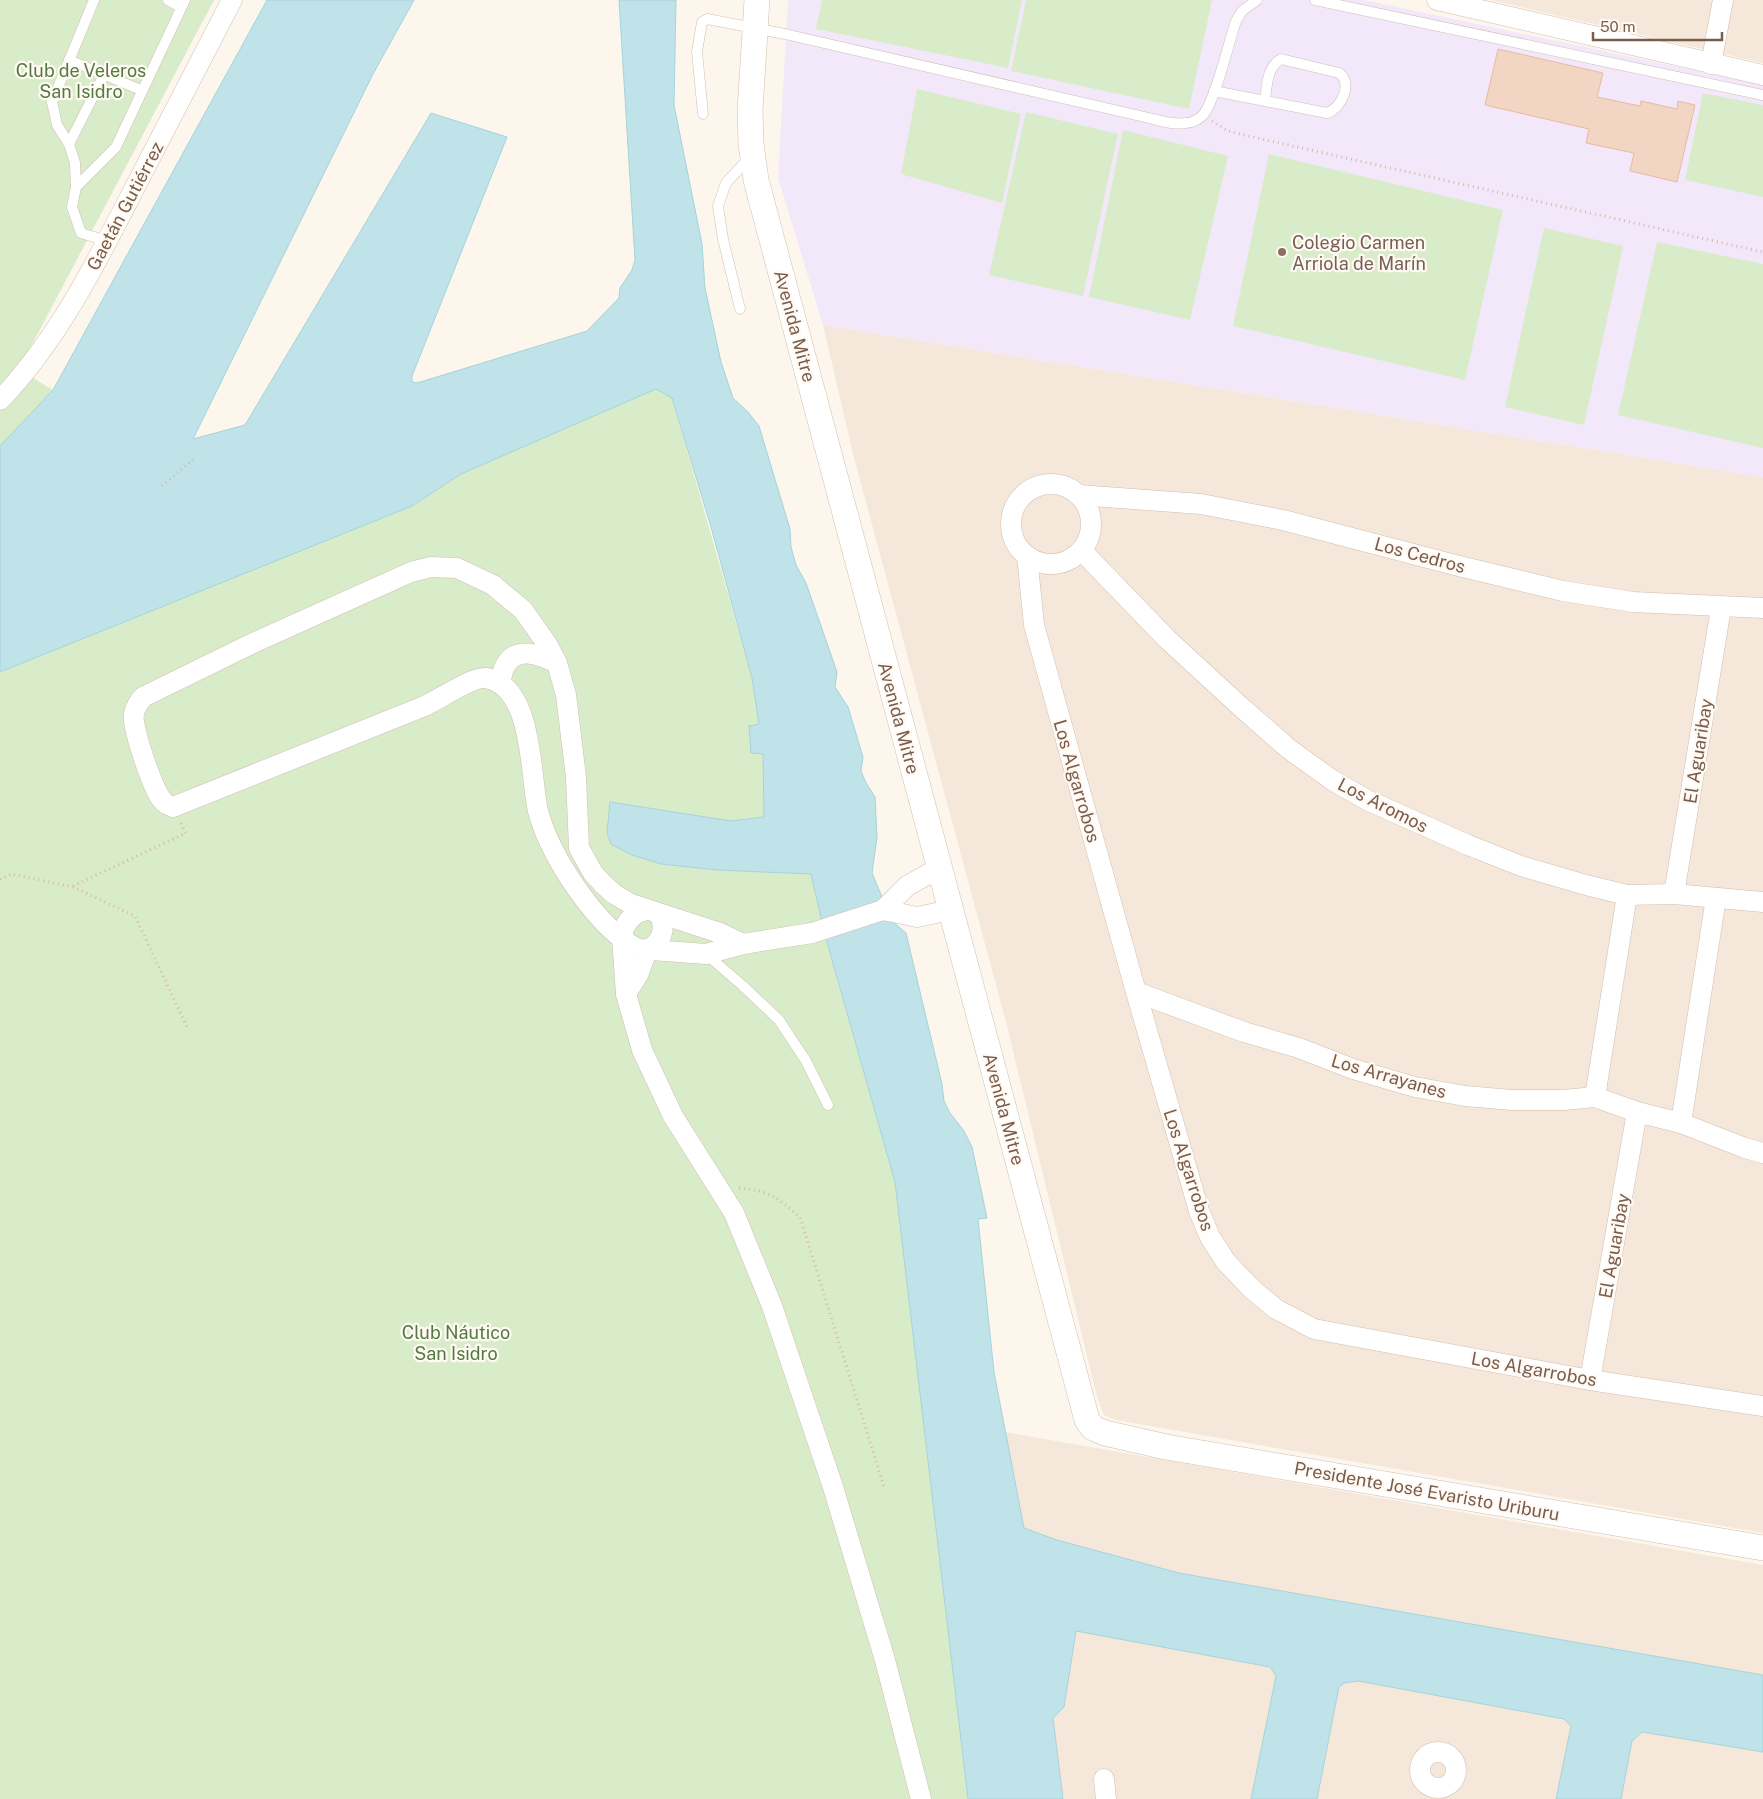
<svg xmlns="http://www.w3.org/2000/svg" width="1763" height="1799" font-family="'Public Sans',sans-serif">
  <rect width="100%" height="100%" fill="#fdf6ec"/>
  <g fill="#f5e8da">
    <path d="M1490,0H1763V63Z"/>
    <path d="M823,325L1763,477V1533L1116,1420L1104,1415L1097,1397L1006,1022L853,454Z"/>
    <path d="M1005,1432L1763,1565V1675L1179,1573L1057,1540L1024,1528Z"/>
    <path d="M1076,1631L1270,1667L1276,1676L1251,1799H1063L1053,1718L1064,1707Z"/>
    <path d="M1358,1681L1564,1718L1571,1726L1556,1799H1317L1339,1687L1344,1682Z"/>
    <path d="M1642,1732L1763,1752V1799H1621L1632,1741Z"/>
  </g>
  <path fill="#f3e8fa" d="M788,0H1364L1763,85V477L823,325L778,178Z"/>
  <g fill="#d8ecc9">
    <path d="M0,0H214L28,352L0,386Z"/>
    <path d="M822,0H1022L1008,68L816,29Z"/>
    <path d="M1026,0H1212L1189,109L1011,71Z"/>
    <path d="M917,89L1021,114L1002,203L901,174Z"/>
    <path d="M1703,93L1763,105V197L1685,180Z"/>
    <path d="M1026,112L1118,134L1083,296L989,275Z"/>
    <path d="M1123,130L1228,156L1190,320L1089,297Z"/>
    <path d="M1269,154L1503,210L1465,380L1233,326Z"/>
    <path d="M1544,228L1623,246L1584,425L1505,407Z"/>
    <path d="M1657,242L1763,264V448L1618,415Z"/>
    <path d="M33,378L53,390L0,446V408Z"/>
    <path d="M656,389L672,398L752,678L759,724L750,726L751,752L763,753L764,817L731,821L610,802L608,833L612,844L632,855L661,864L717,870L811,874L825,935L895,1182L968,1799H0V672L412,506L461,474Z"/>
  </g>
  <path fill="#bfe3e8" stroke="#a5d3da" d="M267,0H414L373,74L193,439L245,425L431,113L507,137L412,376V382L417,383L587,331L619,298L620,288L632,270L635,260L619,0H676L674,105L702,244L705,288L721,362L733,398L748,412L759,426L790,529L791,547L796,565L806,583L837,672L835,687L848,707L863,757L861,771L866,783L875,797L877,837L872,873L892,921L906,933L942,1084L944,1101L950,1113L964,1131L972,1147L987,1218L978,1219L994,1372L1024,1528L1057,1540L1179,1573L1763,1675V1752L1642,1732L1632,1741L1621,1799H1556L1571,1726L1564,1719L1358,1681L1344,1683L1339,1687L1317,1799H1251L1276,1676L1270,1667L1076,1631L1064,1707L1053,1718L1063,1799H968L895,1182L825,935L811,874L717,870L661,864L632,855L611,844L607,833L610,802L731,821L764,817L763,754L751,753L749,726L759,724L752,678L711,527L672,398L656,389L461,474L412,506L0,672V446L53,390Z"/>
  <path fill="#f3d5c3" stroke="#e6bba3" d="M1498,49L1603,73L1597,97L1640,106L1641,101L1677,109L1678,101L1695,105L1677,182L1630,171L1634,153L1586,143L1589,129L1485,105Z"/>
  <g fill="none" stroke-linecap="round" stroke-linejoin="round">
    <defs>
      <g id="service">
        <path d="M168,0L181,7"/>
        <path d="M1315,0L1763,95"/>
        <path d="M69,60L141,90"/>
        <path d="M1214,91L1327,113C1342,108 1353,83 1339,73L1281,59C1267,67 1267,85 1265,100"/>
        <path d="M703,114L697,52L702,22L707,19L785,34L1149,118C1161,121 1174,125 1186,123C1192,123 1199,119 1203,115C1215,102 1229,41 1236,21L1242,11L1257,0"/>
        <path d="M69,144L104,75"/>
        <path d="M76,187L75,163L69,144L57,125L52,102L94,0"/>
        <path d="M107,241L81,233L72,207L76,187L116,147L185,0"/>
        <path d="M740,309L723,239L718,206L726,183L750,157"/>
        <path d="M706,954L743,986L779,1020L806,1061L828,1105"/>
      </g>
      <g id="minor">
        <path d="M1437,0L1763,75"/>
        <path d="M1711,64L1723,0"/>
        <path d="M0,400C57,341 95,265 132,193C166,128 199,64 232,0"/>
        <circle cx="1051" cy="524" r="40"/>
        <path d="M1078,495L1201,504L1283,520L1455,565L1563,591L1633,602L1763,608"/>
        <path d="M1081,550L1167,639L1241,707L1289,749L1332,780L1367,800L1468,845L1521,866L1586,885L1627,895L1674,894L1763,902"/>
        <path d="M1027,556L1034,625L1136,992L1199,1211L1210,1237L1226,1262L1252,1289L1276,1309L1314,1329L1590,1380L1763,1406"/>
        <path d="M500,684C501,679 502,673 504,668C515,644 540,655 557,663"/>
        <path d="M1674,894L1721,608"/>
        <path d="M646,910L637,913L629,920L624,928L622,937L626,994L642,1050L673,1116L734,1213L772,1306L833,1487L885,1660L921,1799"/>
        <path d="M883,910L907,886L939,868"/>
        <path d="M743,944L720,933L631,904L614,894L603,884L593,873L579,848L576,777L566,695L557,663L547,644L523,610L493,585L457,568L431,567L411,572L251,644L143,697C139,702 135,707 134,714C131,726 154,793 163,801C165,804 170,806 173,807C256,774 339,741 422,707C437,701 473,676 486,678C534,686 530,777 538,811C550,856 596,927 638,949L706,954L743,944L812,933L883,910L917,917L951,910"/>
        <path d="M1136,992L1244,1032L1299,1048L1353,1069L1415,1087L1465,1096L1512,1100H1564L1595,1097L1637,1112L1681,1123L1745,1148L1763,1153"/>
        <path d="M626,994L639,973L647,950C662,942 666,930 660,915"/>
        <path d="M1595,1097L1627,895"/>
        <path d="M1681,1123L1716,898"/>
        <path d="M1590,1380L1637,1112"/>
        <circle cx="1438" cy="1770" r="18"/>
        <path d="M1104,1779L1106,1799"/>
      </g>
      <path id="tertiary" d="M757,0L750,110L751,144L756,180L1087,1420L1093,1428L1105,1433L1166,1447L1763,1548"/>
    </defs>
    <use href="#service" stroke="#d1beb0" stroke-width="11"/>
    <use href="#minor" stroke="#d1beb0" stroke-width="21"/>
    <use href="#tertiary" stroke="#d1beb0" stroke-width="26"/>
    <g stroke="#d9b8a5" stroke-width="3" stroke-dasharray="1 4" stroke-linecap="butt">
      <path d="M1212,121L1228,131L1244,135L1763,252"/>
      <path d="M162,486L195,458"/>
      <path d="M0,879L12,874L73,887L135,916L187,1027"/>
      <path d="M73,886L186,833L180,822"/>
      <path d="M739,1188C771,1191 776,1197 800,1217L884,1487"/>
    </g>
    <use href="#service" stroke="#fff" stroke-width="10"/>
    <use href="#minor" stroke="#fff" stroke-width="20"/>
    <use href="#tertiary" stroke="#fff" stroke-width="25"/>
  </g>
  <circle fill="#8d6e63" stroke="#fffaf3" stroke-width="2" cx="1282" cy="252" r="5"/>
  <g text-anchor="middle" dominant-baseline="central" stroke-width="4.5" stroke-linejoin="round" paint-order="stroke">
    <g font-size="18" fill="#537a41" stroke="#fffaf3">
      <text x="81" y="70">Club de Veleros<tspan x="81" dy="21">San Isidro</tspan></text>
      <text x="456" y="1332">Club Náutico<tspan x="456" dy="21">San Isidro</tspan></text>
    </g>
    <g font-size="18" fill="#7a5c4d" stroke="#fffaf3">
      <text transform="translate(125 206) rotate(-62)">Gaetán Gutiérrez</text>
      <text transform="translate(795 326) rotate(75)">Avenida Mitre</text>
      <text transform="translate(1420 555) rotate(15)">Los Cedros</text>
      <text transform="translate(899 718) rotate(75)">Avenida Mitre</text>
      <text transform="translate(1698 751) rotate(-81)">El Aguaribay</text>
      <text transform="translate(1077 781) rotate(74)">Los Algarrobos</text>
      <text transform="translate(1383 805) rotate(27)">Los Aromos</text>
      <text transform="translate(1389 1076) rotate(16)">Los Arrayanes</text>
      <text transform="translate(1004 1109) rotate(75)">Avenida Mitre</text>
      <text transform="translate(1189 1170) rotate(72)">Los Algarrobos</text>
      <text transform="translate(1614 1246) rotate(-80)">El Aguaribay</text>
      <text transform="translate(1534 1369) rotate(10)">Los Algarrobos</text>
      <text transform="translate(1427 1491) rotate(10)">Presidente José Evaristo Uriburu</text>
    </g>
    <g font-size="18" fill="#785e54" stroke="#fffaf3" text-anchor="start">
      <text x="1292" y="242">Colegio Carmen<tspan x="1292" dy="21">Arriola de Marín</tspan></text>
    </g>
  </g>
  <path d="M1593 32v8h129v-8" fill="none" stroke="#7a5c4d" stroke-width="2.5"/>
  <text x="1600" y="32" font-size="15" fill="#7a5c4d" stroke="#fffaf3" stroke-width="4" paint-order="stroke">50 m</text>
</svg>
